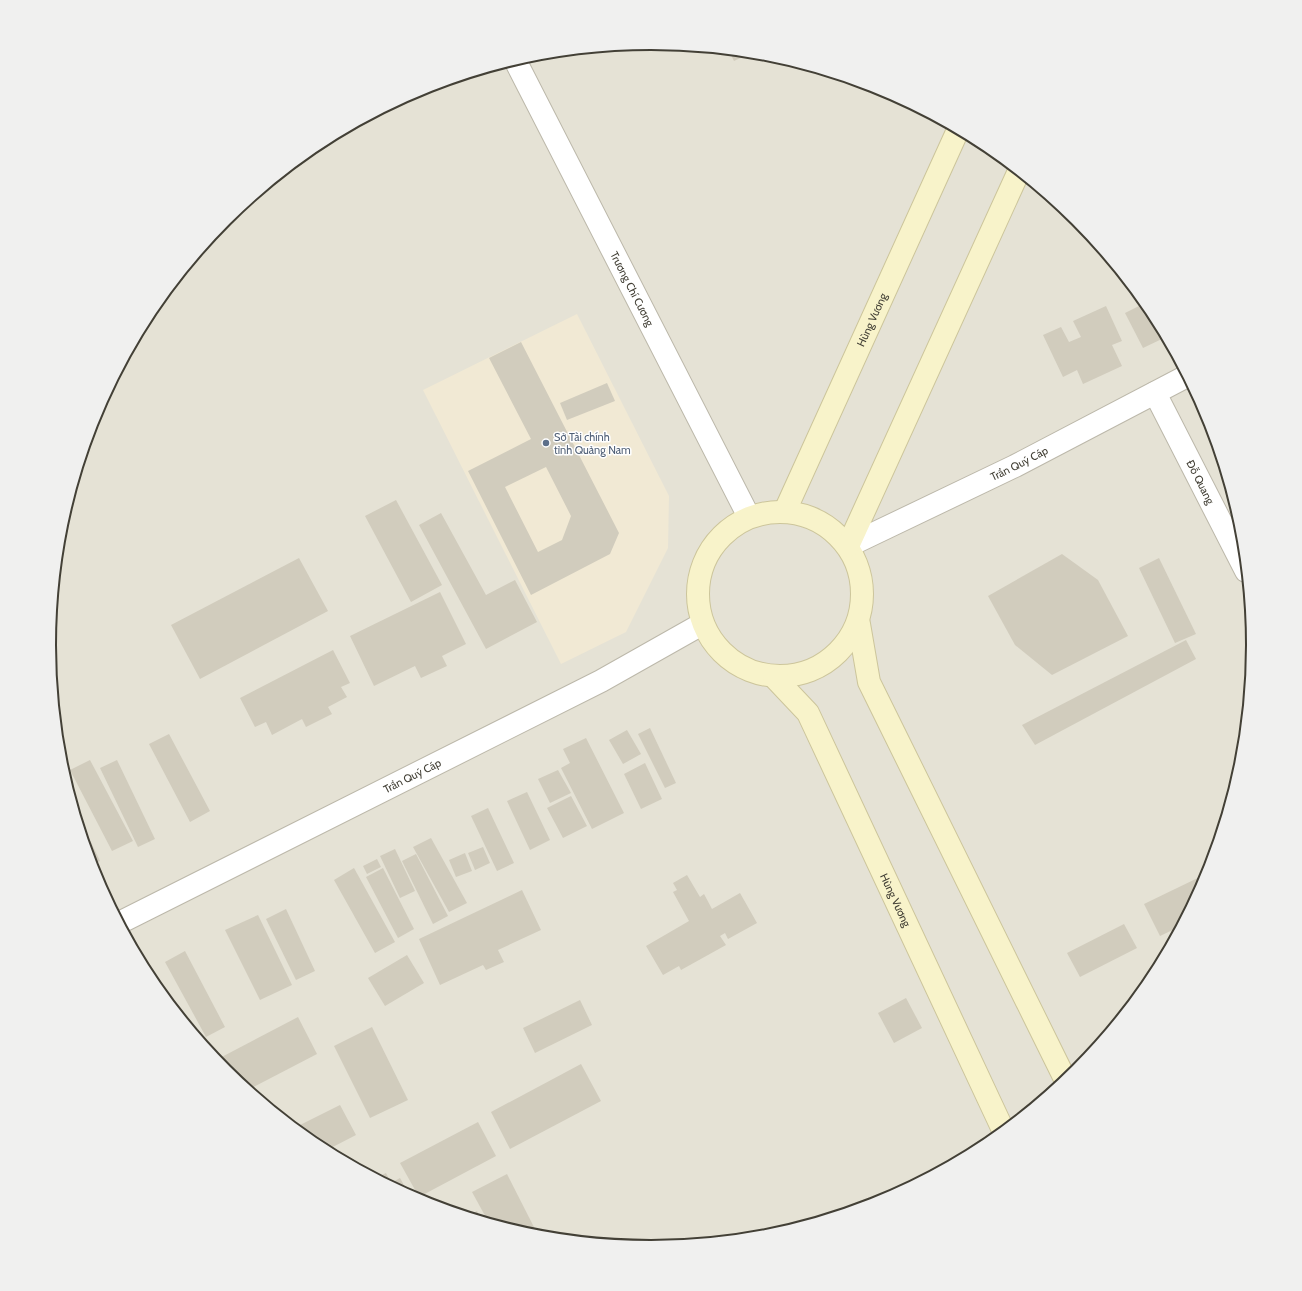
<svg xmlns="http://www.w3.org/2000/svg" width="1302" height="1291" font-family="Cabin,sans-serif">
  <rect width="100%" height="100%" fill="#f1efe7"/>
  <circle fill="#e5e2d5" cx="651" cy="646" r="601"/>
  <path fill="#f1e9d4" d="M577,314L669,496L668,548L626,632L561,664L423,390Z"/>
  <g fill="#d1ccbd" fill-rule="evenodd">
    <path d="M729,51H730L751,53L734,61Z"/>
    <path d="M1086,230L1099,246L1098,247L1085,234Z"/>
    <path d="M1145,303L1152,311L1166,337L1143,348L1125,313Z"/>
    <path d="M1106,306L1122,341L1112,345L1122,366L1083,384L1077,370L1063,377L1043,335L1061,327L1069,342L1081,337L1073,321Z"/>
    <path d="M521,342L619,533L610,554L531,595L468,471L531,439L489,358ZM546,467L571,516L562,540L538,552L505,487Z"/>
    <path d="M607,383L615,401L567,420L560,403Z"/>
    <path d="M396,500L442,585L411,602L365,516Z"/>
    <path d="M441,513L486,595L515,580L537,622L486,649L419,525Z"/>
    <path d="M1062,554L1098,580L1128,636L1052,675L1015,645L988,596Z"/>
    <path d="M299,558L328,611L200,679L171,625Z"/>
    <path d="M1159,558L1196,634L1175,643L1139,568Z"/>
    <path d="M440,592L466,644L442,656L447,666L421,678L415,666L374,686L350,636Z"/>
    <path d="M1186,640L1196,659L1035,745L1022,725Z"/>
    <path d="M333,650L350,683L341,687L347,697L328,707L332,714L306,727L302,719L272,735L266,722L255,727L240,698Z"/>
    <path d="M650,728L676,783L665,788L638,734Z"/>
    <path d="M627,730L641,754L623,764L609,740Z"/>
    <path d="M169,734L210,811L190,822L149,744Z"/>
    <path d="M586,738L624,813L592,829L561,768L570,763L563,749Z"/>
    <path d="M90,760L133,841L112,851L70,770Z"/>
    <path d="M117,760L155,839L138,847L100,768Z"/>
    <path d="M645,763L662,799L641,809L624,774Z"/>
    <path d="M558,770L571,793L550,803L538,779Z"/>
    <path d="M527,792L550,840L530,850L507,801Z"/>
    <path d="M571,796L587,826L563,838L547,808Z"/>
    <path d="M488,808L514,863L497,871L471,816Z"/>
    <path d="M76,811L100,861L91,866L75,812Z"/>
    <path d="M431,838L467,903L449,912L413,847Z"/>
    <path d="M483,847L490,863L475,870L468,853Z"/>
    <path d="M395,849L415,891L400,898L380,856Z"/>
    <path d="M465,853L472,871L456,877L449,860Z"/>
    <path d="M416,854L448,916L433,924L402,861Z"/>
    <path d="M377,859L381,867L367,874L363,866Z"/>
    <path d="M354,868L395,942L375,953L334,880Z"/>
    <path d="M383,868L414,929L398,938L366,877Z"/>
    <path d="M1208,873L1181,926L1160,936L1144,904Z"/>
    <path d="M687,875L700,897L704,894L712,909L740,893L757,923L728,939L725,933L720,936L726,945L681,970L679,966L663,975L646,946L689,921L673,892L677,890L673,883Z"/>
    <path d="M522,890L541,930L498,950L504,962L486,970L483,965L440,985L419,939Z"/>
    <path d="M286,909L315,971L296,980L266,919Z"/>
    <path d="M258,915L292,985L260,1000L225,930Z"/>
    <path d="M1124,924L1137,948L1080,977L1067,953Z"/>
    <path d="M185,951L225,1027L206,1037L165,962Z"/>
    <path d="M407,955L424,983L385,1006L368,978Z"/>
    <path d="M906,998L922,1028L894,1043L878,1013Z"/>
    <path d="M580,1000L592,1025L535,1053L523,1028Z"/>
    <path d="M298,1017L317,1054L248,1090L225,1071L216,1060Z"/>
    <path d="M372,1027L408,1100L370,1118L334,1046Z"/>
    <path d="M581,1064L601,1101L510,1149L491,1112Z"/>
    <path d="M340,1105L356,1135L325,1151L316,1146L294,1128Z"/>
    <path d="M478,1122L496,1156L419,1197L400,1163Z"/>
    <path d="M386,1173L391,1183L400,1178L410,1196L376,1178Z"/>
    <path d="M507,1174L539,1237L489,1223L472,1192Z"/>
    <path d="M477,1211L482,1221L468,1216Z"/>
  </g>
  <g fill="none" stroke-linecap="round" stroke-linejoin="round">
    <defs>
      <g id="minor">
        <path id="s1" d="M515,60L749,517"/>
        <path id="s2" d="M1155,393L1246,571"/>
        <path id="s3" d="M119,923L601,681L702,624"/>
      </g>
      <g id="tertiary">
        <path id="s4" d="M848,546L1015,466L1187,376"/>
      </g>
      <g id="secondary">
        <path id="s5" d="M785,511L958,130"/>
        <circle cx="780" cy="594" r="82"/>
        <path d="M848,546L1019,171"/>
        <path d="M859,624L869,682L1066,1081"/>
        <path id="s6" d="M774,677L808,713L1004,1132"/>
      </g>
    </defs>
    <use href="#minor" stroke="#bcb8aa" stroke-width="24"/>
    <use href="#tertiary" stroke="#bcb8aa" stroke-width="24"/>
    <use href="#secondary" stroke="#ccc59b" stroke-width="24"/>
    <use href="#minor" stroke="#fff" stroke-width="22"/>
    <use href="#tertiary" stroke="#fff" stroke-width="22"/>
    <use href="#secondary" stroke="#f8f3ca" stroke-width="22"/>
  </g>
  <circle fill="#5c6f8a" stroke="#fff" stroke-width="1.5" cx="546" cy="443" r="4"/>
  <g text-anchor="middle" dominant-baseline="central" stroke-width="3" stroke-linejoin="round" paint-order="stroke">
    <g font-size="11" fill="#434036" stroke="#fff">
      <text stroke="none"><textPath href="#s1" startOffset="257">Trương Chí Cương</textPath></text>
      <text stroke="none"><textPath href="#s5" startOffset="210">Hùng Vương</textPath></text>
      <text stroke="none"><textPath href="#s4" startOffset="190">Trần Quý Cáp</textPath></text>
      <text stroke="none"><textPath href="#s2" startOffset="100">Đỗ Quang</textPath></text>
      <text stroke="none"><textPath href="#s3" startOffset="328">Trần Quý Cáp</textPath></text>
      <text stroke="none"><textPath href="#s6" startOffset="256">Hùng Vương</textPath></text>
    </g>
    <g font-size="11" fill="#4e5e75" stroke="#fff" text-anchor="start">
      <text x="554" y="437">Sở Tài chính<tspan x="554" dy="13">tỉnh Quảng Nam</tspan></text>
    </g>
  </g>
  <path d="M0 0H1302V1291H0ZM56 645a595 595 0 1 1 1190 0a595 595 0 1 1-1190 0Z" fill="#f0f0ef" fill-rule="evenodd"/>
  <path fill="none" stroke="#434036" stroke-width="2" d="M56 645a595 595 0 1 1 1190 0a595 595 0 1 1-1190 0Z"/>
</svg>
